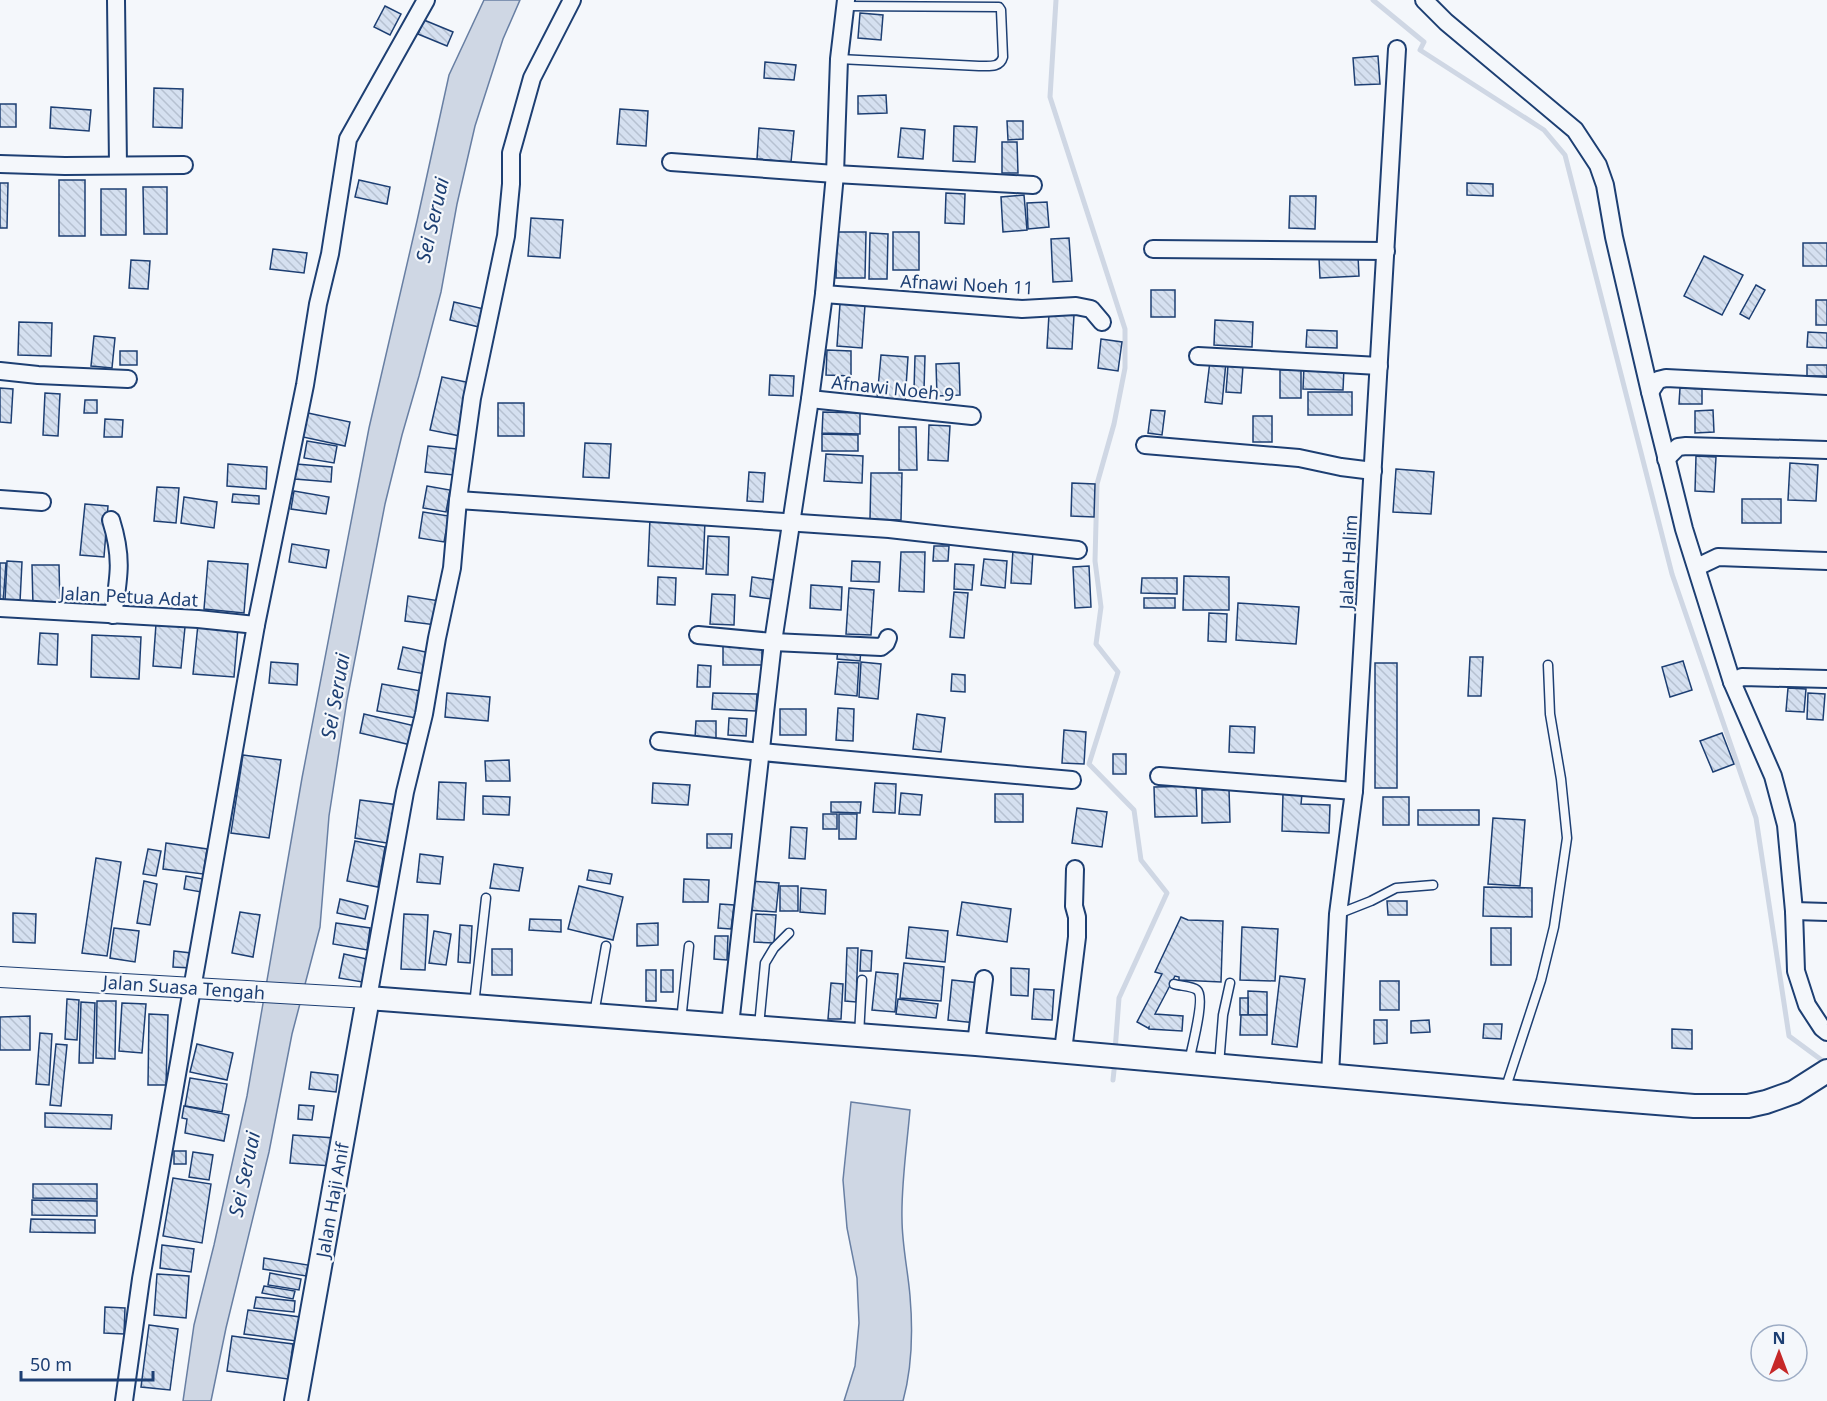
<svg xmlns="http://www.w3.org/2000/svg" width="1827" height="1401" font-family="'Noto Sans',sans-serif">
  <defs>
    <pattern id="building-back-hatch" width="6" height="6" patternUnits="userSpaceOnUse" patternTransform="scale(1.5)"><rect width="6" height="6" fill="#d5e0f0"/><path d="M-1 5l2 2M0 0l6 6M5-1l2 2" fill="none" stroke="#b6c1d1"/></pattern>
  </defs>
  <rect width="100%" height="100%" fill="#f4f7fb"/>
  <g fill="#cfd7e4" stroke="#687fa3" stroke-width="1.5">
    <path d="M484,0H520L503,39L475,126L457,204L441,292L419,376L402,435L385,504L347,700L329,816L320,927L292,1034L269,1152L226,1328L211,1401H183L194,1325L214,1245L247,1096L302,778L369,428L417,221L449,75Z"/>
    <path d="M851,1102L910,1110C907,1145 901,1185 902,1219C902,1245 908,1271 910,1296C913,1331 912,1368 903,1401H844L855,1366L859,1323L857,1278L847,1228L843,1180Z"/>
  </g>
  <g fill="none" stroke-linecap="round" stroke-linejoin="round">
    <g stroke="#cfd7e4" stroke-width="5">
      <path d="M1056,0L1050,97L1125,329V368L1114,424L1097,484L1095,561L1101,607L1096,644L1118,672L1089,764L1134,810L1141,860L1167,893L1119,998L1115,1051"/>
      <path d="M1373,0L1424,42L1420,50L1544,130L1565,155L1672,574L1756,818L1789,1036L1827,1064"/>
      <path d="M1113,1080L1115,1061"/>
    </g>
  </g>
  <g fill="url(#building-back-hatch)" stroke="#1d3f73" stroke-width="1.5">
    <path d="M385,6L401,14L390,35L374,27Z"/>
    <path d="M860,13L883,15L881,40L858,38Z"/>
    <path d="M424,20L453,32L447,46L418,34Z"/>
    <path d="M1378,56L1380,84L1355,85L1353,58Z"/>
    <path d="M765,62L796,65L794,80L764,78Z"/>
    <path d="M154,88L183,89L182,128L153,127Z"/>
    <path d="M886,95L887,113L858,114V96Z"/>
    <rect x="0" y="104" width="16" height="23"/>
    <path d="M51,107L91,110L89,131L50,128Z"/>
    <path d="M620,109L648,111L646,146L617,144Z"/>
    <path d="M1007,121H1023V139L1008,140Z"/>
    <path d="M954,126L977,127L975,162L953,161Z"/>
    <path d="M759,128L794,131L791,162L757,159Z"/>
    <path d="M901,128L925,130L923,159L898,157Z"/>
    <path d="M1002,142H1017L1018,173H1002Z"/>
    <rect x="59" y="180" width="26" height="56"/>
    <path d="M359,180L390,187L387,204L355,197Z"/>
    <path d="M0,183H8L7,228H0Z"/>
    <path d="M1467,183L1493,184V196L1467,195Z"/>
    <path d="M143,187H167V234H144Z"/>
    <rect x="101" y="189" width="25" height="46"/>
    <path d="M946,193L965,194L964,224L945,223Z"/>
    <path d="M1024,195L1027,230L1003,232L1001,197Z"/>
    <path d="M1290,196H1316L1315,229L1289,228Z"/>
    <path d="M1047,202L1049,227L1028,229L1027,203Z"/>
    <path d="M531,218L563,220L560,258L528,256Z"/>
    <path d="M837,232H866L865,278H836Z"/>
    <rect x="893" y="232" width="26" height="38"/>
    <path d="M870,233L888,234L887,279H869Z"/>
    <path d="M1069,238L1072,281L1053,282L1051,239Z"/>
    <rect x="1803" y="243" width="24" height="23"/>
    <path d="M273,249L307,253L304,273L270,269Z"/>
    <path d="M1358,256L1359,276L1320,278L1319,258Z"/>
    <path d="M1704,256L1743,275L1722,315L1684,296Z"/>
    <path d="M131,260L150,261L148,289L129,288Z"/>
    <path d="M1756,285L1765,290L1749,319L1740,314Z"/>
    <rect x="1151" y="290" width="24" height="27"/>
    <rect x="1816" y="300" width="11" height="25"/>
    <path d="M454,302L484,309L479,327L450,320Z"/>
    <path d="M840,304L865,305L862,348L837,346Z"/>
    <path d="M1049,314L1074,315L1072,349L1047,348Z"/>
    <path d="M1215,320L1253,322L1252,347L1214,345Z"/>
    <path d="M19,322L52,323L51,356L18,355Z"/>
    <path d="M1307,330L1337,331V348L1306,347Z"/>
    <path d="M1808,332L1827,333V348L1807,347Z"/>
    <path d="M94,336L115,338L112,368L91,366Z"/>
    <path d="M1101,339L1122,342L1118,371L1098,368Z"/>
    <path d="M827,350L851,351V376L826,375Z"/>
    <rect x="120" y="351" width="17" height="14"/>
    <path d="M881,355L908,357L905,402L877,399Z"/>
    <path d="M915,356H925L924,390H914Z"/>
    <path d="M1210,361L1226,362L1222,404L1205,402Z"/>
    <path d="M959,363L960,395L937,396L936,364Z"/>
    <path d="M1228,365L1243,366L1241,393L1226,392Z"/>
    <rect x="1807" y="365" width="20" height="11"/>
    <path d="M1304,366L1344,368L1343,390L1303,389Z"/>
    <rect x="1280" y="370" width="21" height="28"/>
    <path d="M770,375L794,376L793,396L769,395Z"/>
    <path d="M442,377L471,383L460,436L430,430Z"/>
    <path d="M0,388L13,389L11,423L0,422Z"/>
    <path d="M1680,388L1702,389V404H1679Z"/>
    <rect x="1308" y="392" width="44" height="23"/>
    <path d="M45,393L60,394L58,436L43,435Z"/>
    <path d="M85,400H97V413H84Z"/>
    <rect x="498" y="403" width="26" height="33"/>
    <path d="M1151,410L1165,411L1162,435L1148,433Z"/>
    <path d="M1713,410L1714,432L1695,433V411Z"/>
    <path d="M823,412L860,413V434L822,433Z"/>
    <path d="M308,413L350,422L345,446L303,437Z"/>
    <rect x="1253" y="416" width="19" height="26"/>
    <path d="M105,419L123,420L122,437H104Z"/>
    <path d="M929,425L950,426L948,461L928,460Z"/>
    <path d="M899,427H916L917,470H899Z"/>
    <path d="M822,434L858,435V451H822Z"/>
    <path d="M307,441L337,446L334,463L304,458Z"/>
    <path d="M585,443L611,444L609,478L583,477Z"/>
    <path d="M428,446L457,449L454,475L425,472Z"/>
    <path d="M826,454L863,456L862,483L824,481Z"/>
    <path d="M1696,456L1716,457L1714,492L1695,491Z"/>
    <path d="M1790,463L1818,465L1816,501L1788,500Z"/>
    <path d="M228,464L267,467L266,489L227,486Z"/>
    <path d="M296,464L332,467L331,482L295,479Z"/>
    <path d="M1396,469L1434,472L1431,514L1393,512Z"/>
    <path d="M749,472L765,473L763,502L747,501Z"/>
    <path d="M871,473H902L901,520L870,519Z"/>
    <path d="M1072,483L1095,484L1094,517L1071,516Z"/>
    <path d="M427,486L450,490L446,512L423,508Z"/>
    <path d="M157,487L179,488L176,523L154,521Z"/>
    <path d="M294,491L329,497L326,514L291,509Z"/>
    <path d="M233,494L259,496V504L232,502Z"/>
    <path d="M184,497L217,502L214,528L181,523Z"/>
    <rect x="1742" y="499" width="39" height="24"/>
    <path d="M85,504L108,506L104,557L80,555Z"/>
    <path d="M423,512L449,516L444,542L419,538Z"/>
    <path d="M650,518L705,521L703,569L648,566Z"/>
    <path d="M708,536L729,537L728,575L706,574Z"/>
    <path d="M292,544L329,550L326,568L289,562Z"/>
    <path d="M934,546H949L948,561H933Z"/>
    <path d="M1013,549L1033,551L1031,584L1011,583Z"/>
    <path d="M901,552H925L924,592L899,591Z"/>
    <path d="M984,559L1007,561L1005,588L981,585Z"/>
    <path d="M7,561L22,562L20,602L5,601Z"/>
    <path d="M208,561L248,564L244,613L204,609Z"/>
    <path d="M852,561L880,562L879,582L851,581Z"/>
    <path d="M0,563H6L3,603H0Z"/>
    <path d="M955,564L974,565L972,590L954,589Z"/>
    <path d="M32,565H59L60,605L33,606Z"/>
    <path d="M1089,566L1091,607L1075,608L1073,567Z"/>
    <path d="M1184,576L1229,577V610H1183Z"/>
    <path d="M658,577L676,578L675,605L657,604Z"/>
    <path d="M752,577L774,580L772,599L750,596Z"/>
    <path d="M1142,578H1177V594L1141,593Z"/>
    <path d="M811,585L842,587L841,610L810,608Z"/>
    <path d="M849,588L874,590L871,635L846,634Z"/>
    <path d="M954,592L968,593L964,638L950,637Z"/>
    <path d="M712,594L735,595L734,625L710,624Z"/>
    <path d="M408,596L440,601L436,625L405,621Z"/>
    <rect x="1144" y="598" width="31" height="10"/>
    <path d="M1238,603L1299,607L1296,644L1236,640Z"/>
    <path d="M1209,613L1227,614L1226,642L1208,641Z"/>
    <path d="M156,624L185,627L181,668L153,666Z"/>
    <path d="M198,624L238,628L234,677L193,674Z"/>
    <path d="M40,633L58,634L57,665L38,664Z"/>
    <path d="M92,635L141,637L139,679L91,677Z"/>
    <rect x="723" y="646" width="39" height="19"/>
    <path d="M403,647L430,653L425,674L398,669Z"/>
    <path d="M838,648L861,650L860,661L837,659Z"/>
    <path d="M1470,657H1483L1481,696H1468Z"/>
    <path d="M1683,661L1692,690L1670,697L1662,667Z"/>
    <path d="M271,662L298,664L297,685L269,683Z"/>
    <path d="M838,662L859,663L857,696L835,694Z"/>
    <path d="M861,662L881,664L878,699L859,697Z"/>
    <rect x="1375" y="663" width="22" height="125"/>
    <path d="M698,665L711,666L710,687H697Z"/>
    <path d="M952,674L965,675V692L951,691Z"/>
    <path d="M382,684L421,691L416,718L377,711Z"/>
    <path d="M1788,688L1806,689L1804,712L1786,711Z"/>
    <path d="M447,693L490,697L488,721L445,717Z"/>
    <path d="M713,693L757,694L756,711L712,709Z"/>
    <path d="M1808,693L1825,694L1823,720L1807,719Z"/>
    <path d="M838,708L854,709L853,741L836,740Z"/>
    <rect x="780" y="709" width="26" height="26"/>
    <path d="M364,714L415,726L411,745L360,733Z"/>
    <path d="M917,714L945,718L941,752L913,749Z"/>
    <path d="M729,718L747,719L746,736L728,735Z"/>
    <path d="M696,721H716V738H695Z"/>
    <path d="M1230,726L1255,727L1254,753L1229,752Z"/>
    <path d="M1064,730L1086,732L1084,764L1062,763Z"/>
    <path d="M1722,733L1734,764L1713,772L1700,741Z"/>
    <rect x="1113" y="754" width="13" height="20"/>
    <path d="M243,755L281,760L269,838L231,833Z"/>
    <path d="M509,760L510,781H486L485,761Z"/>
    <path d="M439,782L466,783L464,820L437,819Z"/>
    <path d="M653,783L690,785L688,805L652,803Z"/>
    <path d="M875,783L896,784L895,813L873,812Z"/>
    <path d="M1196,786L1197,816L1155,817L1154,787Z"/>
    <path d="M1229,789L1230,822L1202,823V790Z"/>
    <path d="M901,793L922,795L920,815L899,814Z"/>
    <path d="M1283,793L1302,794L1301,804L1330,805L1329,833L1282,831Z"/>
    <rect x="995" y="794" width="28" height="28"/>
    <path d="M483,796L510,797L509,815L483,814Z"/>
    <rect x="1383" y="797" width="26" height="28"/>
    <path d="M360,800L399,805L393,844L355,838Z"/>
    <path d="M831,802H861L860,813L831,812Z"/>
    <path d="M1077,808L1107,812L1102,847L1072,843Z"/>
    <rect x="1418" y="810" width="61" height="15"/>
    <rect x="823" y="814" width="14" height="15"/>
    <path d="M839,814H857L856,839H839Z"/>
    <path d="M1493,818L1525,820L1520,886L1488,884Z"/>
    <path d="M791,827L807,828L805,859L789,858Z"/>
    <path d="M707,834H732L731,848H707Z"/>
    <path d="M355,841L385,847L378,887L347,881Z"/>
    <path d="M166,843L207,849L203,874L163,869Z"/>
    <path d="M148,849L161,851L156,876L143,874Z"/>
    <path d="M420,854L443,857L440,884L417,882Z"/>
    <path d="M96,858L121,862L107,956L82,953Z"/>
    <path d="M494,864L523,868L519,891L490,888Z"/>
    <path d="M589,870L612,874L610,884L587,880Z"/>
    <path d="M186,876L203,879L201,892L184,889Z"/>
    <path d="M684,879L709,880L708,902H683Z"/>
    <path d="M144,881L157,884L150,925L137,923Z"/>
    <path d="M749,881L779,883L776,912L747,910Z"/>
    <path d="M579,886L623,897L613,940L568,929Z"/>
    <rect x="780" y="886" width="18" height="25"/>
    <path d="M1484,887L1532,888V917L1483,916Z"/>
    <path d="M801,888L826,890L825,914L800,912Z"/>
    <path d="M340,899L368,906L365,919L337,913Z"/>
    <path d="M1387,901H1407V915H1388Z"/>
    <path d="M962,902L1011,909L1007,942L957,935Z"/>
    <path d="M720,904L734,905L731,929L718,928Z"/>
    <path d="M240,912L260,915L253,957L232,953Z"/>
    <path d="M13,913L36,914L35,943L13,942Z"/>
    <path d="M404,914L428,915L425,970L401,969Z"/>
    <path d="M756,914L776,915L774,943L754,942Z"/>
    <path d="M1181,917L1188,920L1223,921L1221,982L1179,980V977L1175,976L1155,1014L1183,1016L1182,1031L1149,1029V1027L1148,1028L1137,1022L1162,974L1155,972Z"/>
    <path d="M530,919L561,920V932L529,930Z"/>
    <path d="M336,923L370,928L367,950L333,944Z"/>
    <path d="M658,923V945L637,946V924Z"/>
    <path d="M460,925L472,926L470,963L458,962Z"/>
    <path d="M909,927L948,931L945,962L906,958Z"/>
    <path d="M1242,927L1278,929L1275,981L1240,980Z"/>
    <path d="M114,928L139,931L135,962L110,958Z"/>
    <rect x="1491" y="928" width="20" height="37"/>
    <path d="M434,931L451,934L446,965L429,963Z"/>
    <path d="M715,936H728L727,960L714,959Z"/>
    <path d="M847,948H858L856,1002L845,1001Z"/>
    <rect x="492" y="949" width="20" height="26"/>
    <path d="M861,950L872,951L871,971H860Z"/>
    <path d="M174,951L191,953V968L173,967Z"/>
    <path d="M344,954L367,959L362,982L339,978Z"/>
    <path d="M904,963L944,967L941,1001L900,998Z"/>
    <path d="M1011,968L1029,969L1028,996L1011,995Z"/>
    <rect x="646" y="970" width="10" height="31"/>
    <rect x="661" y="970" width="12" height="22"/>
    <path d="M876,972L898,974L895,1012L872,1010Z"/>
    <path d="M1280,976L1305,979L1297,1047L1272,1044Z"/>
    <path d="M952,980L980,983L976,1023L948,1020Z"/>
    <rect x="1380" y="981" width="19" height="29"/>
    <path d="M831,983L843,984L841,1019H828Z"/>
    <path d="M1034,989L1054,990L1052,1020L1032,1019Z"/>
    <path d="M1248,991L1267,992V1015H1248Z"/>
    <rect x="1240" y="998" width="8" height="17"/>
    <path d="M67,999L79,1000L77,1040L65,1039Z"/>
    <path d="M898,999L938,1004L936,1018L896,1014Z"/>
    <path d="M97,1001H116L115,1059L96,1058Z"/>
    <path d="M81,1002L95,1003L93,1063H79Z"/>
    <path d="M122,1003L146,1004L142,1053L119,1051Z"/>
    <path d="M149,1014L168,1015L166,1085H148Z"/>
    <path d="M1241,1015H1267V1035H1240Z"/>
    <path d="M30,1016V1050H0V1017Z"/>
    <path d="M1374,1020H1387V1043L1374,1044Z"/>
    <path d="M1429,1020L1430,1032L1411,1033V1021Z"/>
    <path d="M1484,1024H1502L1501,1039L1483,1038Z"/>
    <path d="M1672,1029L1692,1030V1049L1672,1048Z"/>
    <path d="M40,1033L52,1034L49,1085L36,1084Z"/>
    <path d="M56,1044L67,1045L61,1106L50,1105Z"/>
    <path d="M197,1044L233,1053L227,1080L190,1072Z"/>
    <path d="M311,1072L338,1075L336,1092L309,1089Z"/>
    <path d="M190,1078L227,1084L222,1112L185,1106Z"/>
    <path d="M299,1105L314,1106L312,1120L298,1119Z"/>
    <path d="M184,1106L229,1115L224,1141L185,1133L187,1119L182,1118Z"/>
    <path d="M45,1113L112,1115L111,1129L45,1127Z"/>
    <path d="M293,1135L335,1138L332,1166L290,1163Z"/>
    <rect x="174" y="1151" width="12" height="13"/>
    <path d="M193,1152L213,1155L209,1180L189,1177Z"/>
    <path d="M173,1178L211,1184L202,1243L163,1236Z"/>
    <path d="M33,1184H97V1199L33,1198Z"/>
    <path d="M32,1200L97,1201V1216L32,1215Z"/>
    <path d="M31,1219L95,1220V1233L30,1232Z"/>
    <path d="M162,1245L194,1249L191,1272L160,1268Z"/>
    <path d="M264,1258L308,1265L306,1276L263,1269Z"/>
    <path d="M270,1273L301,1279L299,1290L268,1285Z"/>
    <path d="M157,1274L189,1276L186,1318L154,1315Z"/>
    <path d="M264,1286L295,1291L293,1299L262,1293Z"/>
    <path d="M256,1297L295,1301L294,1312L254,1308Z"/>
    <path d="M105,1307L125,1308L124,1334L104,1333Z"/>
    <path d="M248,1310L300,1317L296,1341L244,1334Z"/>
    <path d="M149,1325L178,1329L170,1390L141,1387Z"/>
    <path d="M232,1336L293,1344L288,1379L227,1371Z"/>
  </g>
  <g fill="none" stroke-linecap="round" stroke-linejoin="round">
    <defs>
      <g id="service">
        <path d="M839,59L979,66C989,66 1000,68 1003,57L1001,10L999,7L845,6"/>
        <path d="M1338,914L1371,901L1396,888L1433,885"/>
        <path d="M1174,984C1180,986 1192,986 1197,990C1206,997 1191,1050 1189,1062"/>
        <path d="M474,1005L486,898"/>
        <path d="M594,1014L606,946"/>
        <path d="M681,1021L689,946"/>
        <path d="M759,1026L765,963L774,948L789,933"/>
        <path d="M859,1035L862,980"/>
        <path d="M1219,1065L1223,1015L1230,983"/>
        <path d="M1505,1090L1541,980L1554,927L1567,838L1561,779L1550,714L1548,665"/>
      </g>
      <g id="minor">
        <path d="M116,0L118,165"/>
        <path d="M1424,0L1446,22L1575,130L1598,165L1605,185L1614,237L1650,392L1684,529L1732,682L1773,776L1786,825L1794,911L1796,971L1807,1005L1822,1028L1827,1032"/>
        <path d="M671,162L835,174L1033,185"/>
        <path d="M0,164L65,166L184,165"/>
        <path d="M1153,249L1386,251"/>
        <path d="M824,294L1022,309L1076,306L1091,309L1102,322"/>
        <path d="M1198,356L1379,366"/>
        <path d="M0,371L38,375L128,379"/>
        <path d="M1650,392L1658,380L1666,378L1827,386"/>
        <path d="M810,399L972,416"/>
        <path d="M1145,445L1299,458L1341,467L1373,471"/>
        <path d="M1666,459L1678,447L1686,446L1827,450"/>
        <path d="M0,499L42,502"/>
        <path d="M458,500L889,529L1078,550"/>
        <path d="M111,520C123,558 119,577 113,615"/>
        <path d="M1697,567L1718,557L1827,561"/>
        <path d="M0,608L198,619L256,625"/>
        <path d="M698,635L773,642L881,647L886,643L888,638"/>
        <path d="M1732,682L1742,677L1827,679"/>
        <path d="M659,741L761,752L1072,780"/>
        <path d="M1159,776L1354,791"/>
        <path d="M1794,911L1827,912"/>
        <path d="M368,998L405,792L424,714L437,638L452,568L458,500L472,398L506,236L511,184V153L532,78L572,0"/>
        <path d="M730,1025L773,642L810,399L824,294L835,174L839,59L846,0"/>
        <path d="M976,1044L984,979"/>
        <path d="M1063,1051L1077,937V917L1074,906L1075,869"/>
        <path d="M1330,1076L1338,914L1354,791L1397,49"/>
        <path d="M124,1401L141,1279L256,625L305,385L318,304L330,254L348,139L426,0"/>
      </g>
      <path id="tertiary" d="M0,977L368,998"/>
      <path id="secondary" d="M296,1401L368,998L976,1044L1505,1091L1694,1106H1748L1766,1102L1794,1092L1827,1071"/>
    </defs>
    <use href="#service" stroke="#1d3f73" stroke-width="11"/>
    <use href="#minor" stroke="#1d3f73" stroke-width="20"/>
    <use href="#tertiary" stroke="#1d3f73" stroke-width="22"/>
    <use href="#secondary" stroke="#1d3f73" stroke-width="26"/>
    <use href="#service" stroke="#f4f7fb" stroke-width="8"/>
    <use href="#minor" stroke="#f4f7fb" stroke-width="16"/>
    <use href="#tertiary" stroke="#f4f7fb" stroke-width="20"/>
    <use href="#secondary" stroke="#f4f7fb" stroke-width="22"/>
  </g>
  <g text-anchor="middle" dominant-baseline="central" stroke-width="4.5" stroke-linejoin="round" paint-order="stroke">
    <g font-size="18" fill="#1d3f73" stroke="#f4f7fb">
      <text transform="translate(967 284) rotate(3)">Afnawi Noeh 11</text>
      <text transform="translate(893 388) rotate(6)">Afnawi Noeh 9</text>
      <text transform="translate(1348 562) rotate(-87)">Jalan Halim</text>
      <text transform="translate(129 596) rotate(3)">Jalan Petua Adat</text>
      <text transform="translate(184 987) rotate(4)">Jalan Suasa Tengah</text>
      <text transform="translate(332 1200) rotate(-80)">Jalan Haji Anif</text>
    </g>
    <g font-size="20" font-style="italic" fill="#1d3f73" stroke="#f4f7fb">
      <text transform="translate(432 220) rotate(-77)">Sei Seruai</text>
      <text transform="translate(335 696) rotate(-80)">Sei Seruai</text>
      <text transform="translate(244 1174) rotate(-78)">Sei Seruai</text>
    </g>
  </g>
  <g transform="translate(1779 1353)"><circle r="28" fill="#f4f7fb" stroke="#9eadc5" stroke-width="1.5"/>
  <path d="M0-4.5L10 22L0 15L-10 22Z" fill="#c62828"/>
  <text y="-9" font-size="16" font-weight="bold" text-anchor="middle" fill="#1d3f73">N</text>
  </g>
  <path d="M21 1371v9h132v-9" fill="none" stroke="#1d3f73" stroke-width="3"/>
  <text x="30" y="1371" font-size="18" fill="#1d3f73" stroke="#f4f7fb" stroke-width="4.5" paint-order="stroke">50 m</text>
</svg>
